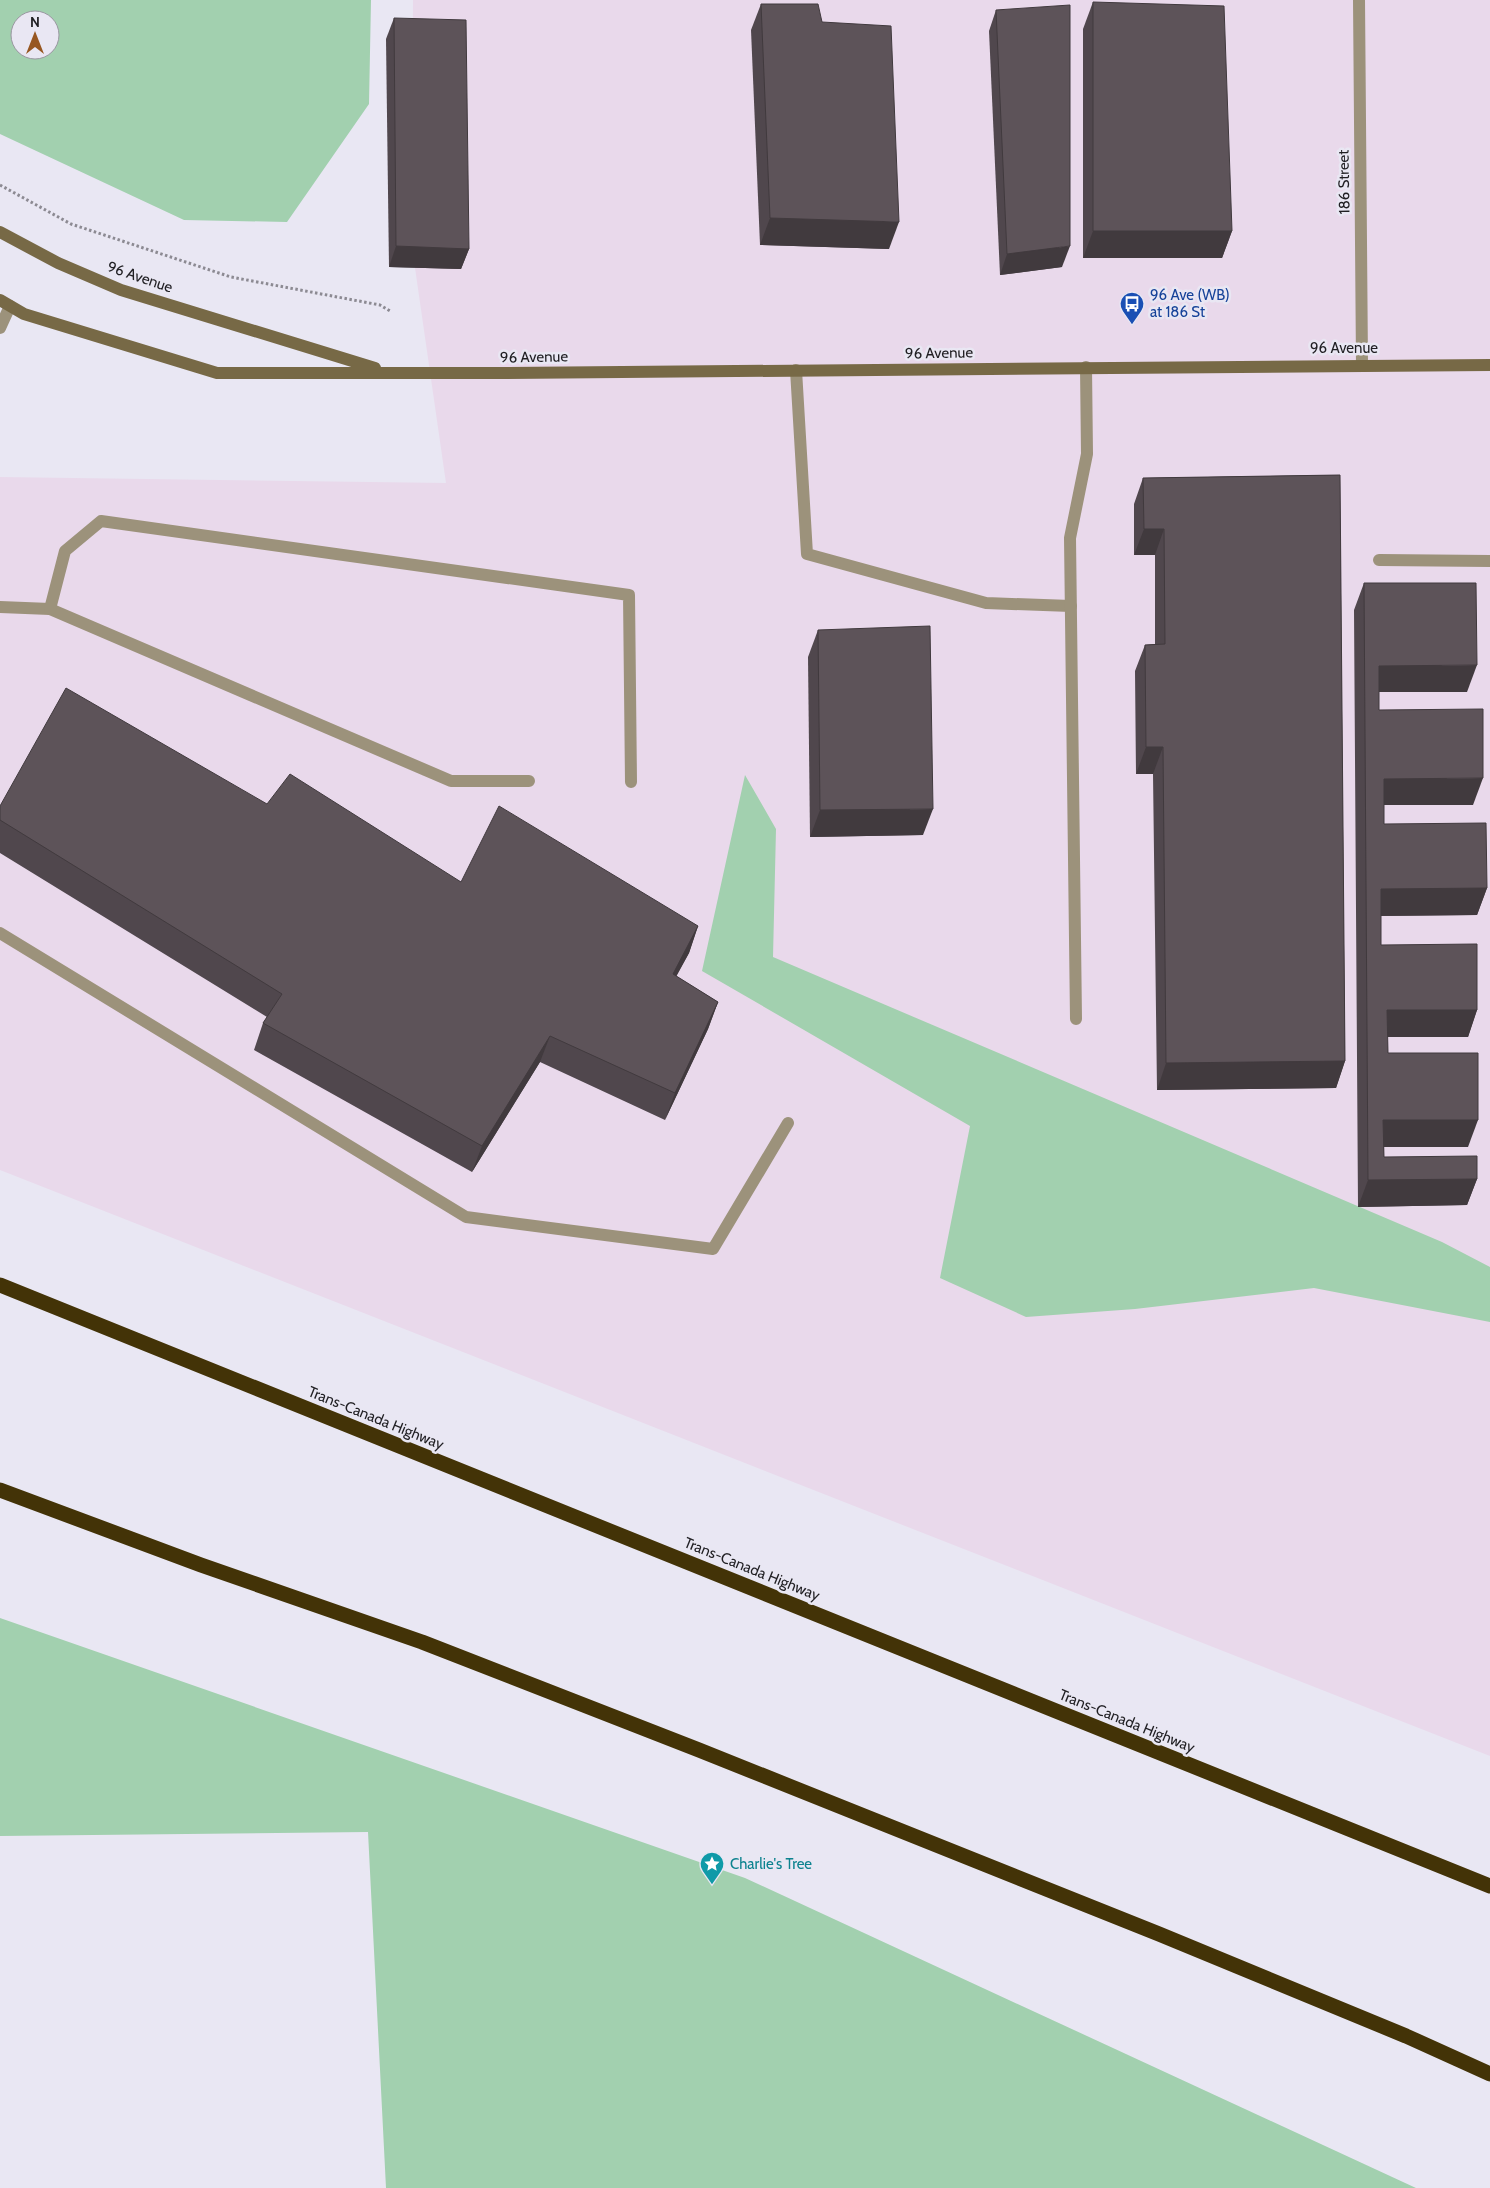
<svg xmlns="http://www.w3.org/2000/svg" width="1490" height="2188" font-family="Cabin,sans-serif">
  <rect width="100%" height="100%" fill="#e9e7f3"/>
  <path fill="#e9d9eb" d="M413,0H1490V1756L0,1170V477L446,483L412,247Z"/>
  <g fill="#a2d0af" fill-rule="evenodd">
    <path d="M0,0H371L369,104L287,222L184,220L0,134ZM20,20H50V50H20Z"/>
    <path d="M745,775L776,829L773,957L1442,1242L1490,1267V1322L1314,1288L1135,1309L1026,1317L940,1278L970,1126L702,971Z"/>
    <path d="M0,1618L745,1878L1416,2188H386L368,1832L0,1836Z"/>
  </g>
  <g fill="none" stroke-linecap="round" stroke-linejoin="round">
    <path stroke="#8c8a92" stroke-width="3" stroke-dasharray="2.5 2.5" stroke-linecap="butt" d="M0,185L71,224L231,277L380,305L390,311"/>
    <g stroke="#9c927b" stroke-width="12">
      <path d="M0,328L10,306"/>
      <path d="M796,370L807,554L986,603L1071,606"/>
      <path d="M1379,560L1490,561"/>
      <path d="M0,607L50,609L451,781H529"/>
      <path d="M50,609L65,551L101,521L629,595L631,782"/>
      <path d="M0,933L466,1217L713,1249L788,1123"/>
      <path d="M1076,1019L1070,538L1087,454L1086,367"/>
    </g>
    <path stroke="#9c927b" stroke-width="12" d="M1359,0L1362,364"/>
    <g stroke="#776946" stroke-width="12">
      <path d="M0,232L58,263L121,290L375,368"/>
      <path d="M0,300L24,314L217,373H500L1490,365"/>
    </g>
    <g stroke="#433307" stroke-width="15">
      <path d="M0,1285L1490,1886"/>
      <path d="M0,1490L201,1565L422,1642L699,1750L1159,1934L1406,2036L1490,2074"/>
    </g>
  </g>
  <g fill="#50474d">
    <path d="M1093,2L1232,231L1222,258H1083V29Z"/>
    <path d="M761,4L822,22L889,249L760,245L751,30Z"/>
    <path d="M996,10L1062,267L1000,275L989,31Z"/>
    <path d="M394,18L469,249L461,269L389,267L386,39Z"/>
    <path d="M1340,475L1345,1061L1336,1088L1157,1090L1153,774H1136L1135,671L1145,645L1155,644V555H1134V504L1143,478Z"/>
    <path d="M1364,583L1467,692H1379V710L1473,805H1384V824L1487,888L1477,915L1381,916V945L1477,1010L1468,1037H1387L1388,1053L1468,1147H1384V1157L1477,1179L1467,1205L1358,1207L1354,610Z"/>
    <path d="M818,630L923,835L810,837L808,657Z"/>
    <path d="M267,804L461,882L698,926L689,953L676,976L718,1002L708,1029L665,1120L540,1062L472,1172L254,1050L263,1023L267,1017L0,853V806Z"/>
  </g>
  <g fill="#413a3e">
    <path d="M770,218L899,222L889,249L760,245Z"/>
    <path d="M1093,231H1232L1222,258H1083Z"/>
    <path d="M396,246L469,249L461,269L389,267Z"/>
    <path d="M1070,246L1062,267L1000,275L1007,254Z"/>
    <path d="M1144,529H1164L1155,555H1134Z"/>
    <path d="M1477,665L1467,692H1369L1379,666Z"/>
    <path d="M1146,747H1163L1153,774H1136Z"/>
    <path d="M1483,778L1473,805H1374L1384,779Z"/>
    <path d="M933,809L923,835L810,837L820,810Z"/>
    <path d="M1487,888L1477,915L1371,916L1381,889Z"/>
    <path d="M698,926L689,953L663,1001L673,974Z"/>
    <path d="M718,1002L708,1029L665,1120L675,1093Z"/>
    <path d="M1387,1010H1477L1468,1037H1378Z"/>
    <path d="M550,1036L540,1062L472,1172L482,1146Z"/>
    <path d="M1345,1061L1336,1088L1157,1090L1166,1063Z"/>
    <path d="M1383,1120H1478L1468,1147H1374Z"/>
    <path d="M1477,1179L1467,1205L1358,1207L1368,1180Z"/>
  </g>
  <g fill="#5d5359" stroke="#413a3e">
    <path d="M1093,2L1224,6L1232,231H1093Z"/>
    <path d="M761,4H818L822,22L891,26L899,222L770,218Z"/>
    <path d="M1070,5V246L1007,254L996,10Z"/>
    <path d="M394,18L466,20L469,249L396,246Z"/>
    <path d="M1340,475L1345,1061L1166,1063L1163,747H1146L1145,645L1165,644L1164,529H1144L1143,478Z"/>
    <path d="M1364,583H1476L1477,665L1379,666V710L1483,709V778L1384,779V824L1486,823L1487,888L1381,889V945L1477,944V1010H1387L1388,1053H1478V1120H1383L1384,1157L1477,1156V1179L1368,1180Z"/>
    <path d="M930,626L933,809L820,810L818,630Z"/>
    <path d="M66,688L267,804L290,774L461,882L499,806L698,926L673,974L718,1002L675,1093L550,1036L482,1146L263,1023L282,994L0,820V806Z"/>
  </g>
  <defs>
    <symbol id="bus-pin" viewBox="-11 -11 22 30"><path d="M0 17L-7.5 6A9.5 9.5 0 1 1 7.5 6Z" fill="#1a4fb4" stroke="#e9e7f3"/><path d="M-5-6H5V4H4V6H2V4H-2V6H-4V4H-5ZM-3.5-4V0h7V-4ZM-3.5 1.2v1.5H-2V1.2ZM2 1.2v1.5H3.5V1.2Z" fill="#fff"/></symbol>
    <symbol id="sight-pin" viewBox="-11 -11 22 30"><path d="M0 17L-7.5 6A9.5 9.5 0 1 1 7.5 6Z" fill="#0f9aa8" stroke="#e9e7f3"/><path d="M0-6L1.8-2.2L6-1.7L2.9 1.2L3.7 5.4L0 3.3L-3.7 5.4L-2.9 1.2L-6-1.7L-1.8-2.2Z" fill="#fff"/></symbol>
  </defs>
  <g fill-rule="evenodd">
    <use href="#bus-pin" x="1118" y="290" width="28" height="38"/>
    <use href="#sight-pin" x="698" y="1850" width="28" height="38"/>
  </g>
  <g text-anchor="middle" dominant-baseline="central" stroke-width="5" stroke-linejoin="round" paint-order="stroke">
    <g font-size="15" fill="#201f23" stroke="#e9e7f3">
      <text transform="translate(1344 182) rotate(-91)">186 Street</text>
      <text transform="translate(140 277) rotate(19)">96 Avenue</text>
      <text x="1344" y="348">96 Avenue</text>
      <text transform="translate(939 353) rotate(-1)">96 Avenue</text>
      <text transform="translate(534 357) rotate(-1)">96 Avenue</text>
      <text transform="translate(376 1418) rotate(22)">Trans-Canada Highway</text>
      <text transform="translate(752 1569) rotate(22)">Trans-Canada Highway</text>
      <text transform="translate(1127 1721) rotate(22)">Trans-Canada Highway</text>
    </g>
    <g font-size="15" fill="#164399" stroke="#e9e7f3" text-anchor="start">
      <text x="1150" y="295">96 Ave (WB)<tspan x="1150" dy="17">at 186 St</tspan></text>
    </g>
    <g font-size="15" fill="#0d838f" stroke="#e9e7f3" text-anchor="start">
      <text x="730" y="1864">Charlie's Tree</text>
    </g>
  </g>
  <g transform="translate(35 35)"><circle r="24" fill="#e9e7f3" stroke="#9997a0"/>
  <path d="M0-4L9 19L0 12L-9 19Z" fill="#975721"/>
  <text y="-8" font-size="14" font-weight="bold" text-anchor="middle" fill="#201f23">N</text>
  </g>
</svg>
